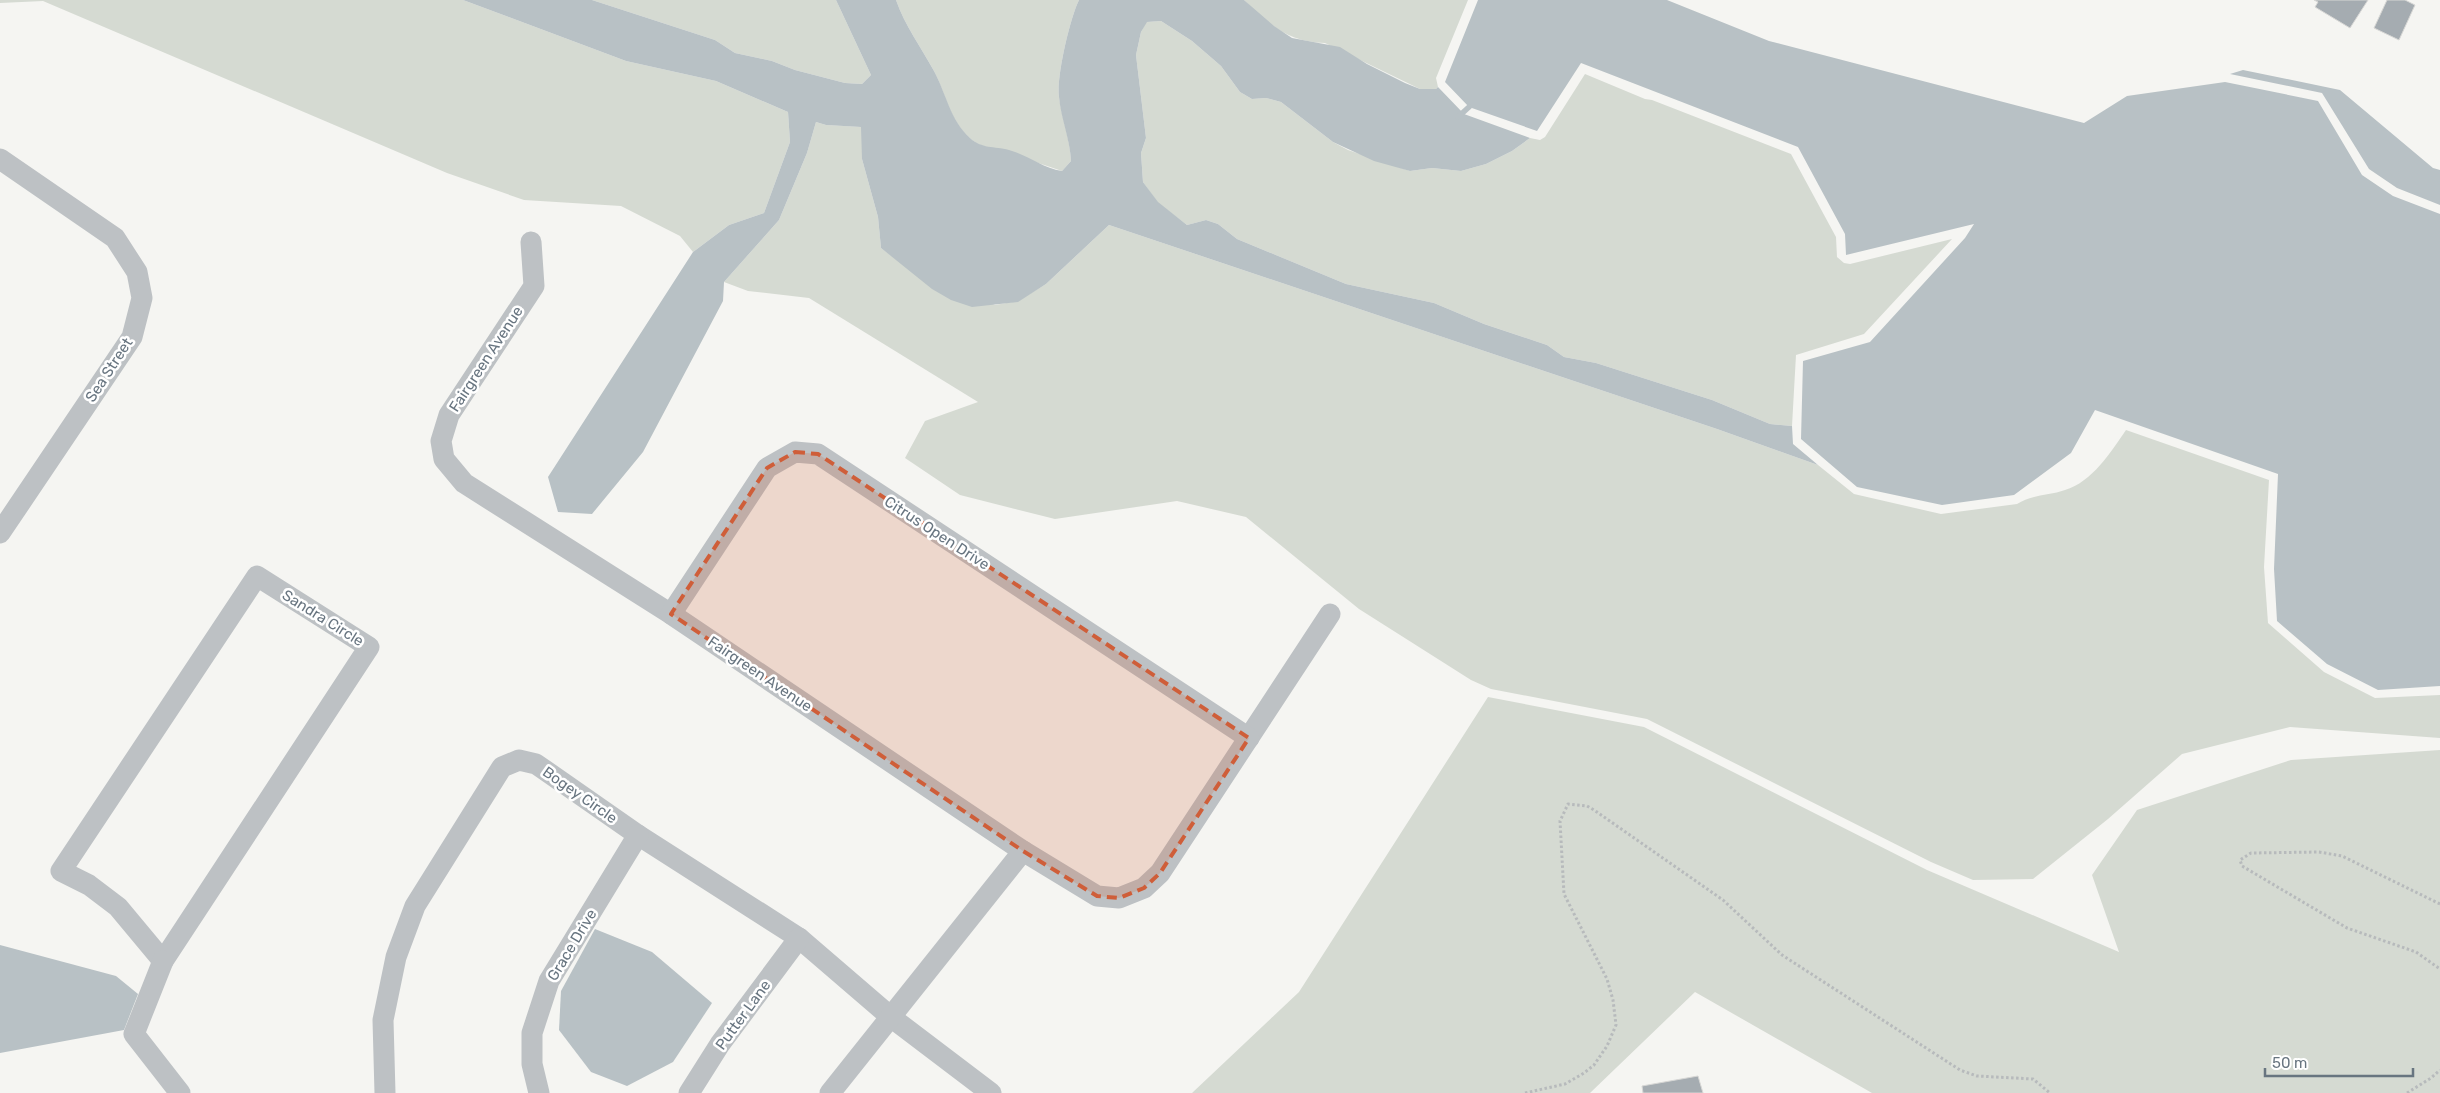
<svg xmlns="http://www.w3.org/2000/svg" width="2440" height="1093" font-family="Rubik,sans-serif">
  <rect width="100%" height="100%" fill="#f5f5f2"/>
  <g fill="#d5dad2">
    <path d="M0,0H463L626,61L716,81L788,112L790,142L764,213L729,225L693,252L680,236L621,206L524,200L447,173L43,1L0,3Z"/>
    <path d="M592,0H836L871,75L862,84L845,83L795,70L772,61L735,53L715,40Z"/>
    <path d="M896,0H1079C1070,18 1056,78 1059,97C1062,119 1070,139 1071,161L1062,171L994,148C980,147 971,141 962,130C948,113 944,90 934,71C921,47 905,26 896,0Z"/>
    <path d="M1244,0H1468L1436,78L1438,87L1436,89H1420L1325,43C1289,42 1269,25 1244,0Z"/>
    <path d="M1161,21L1192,41L1221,66L1240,92L1252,99L1266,98L1281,102L1333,142L1348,150L1410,171L1432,168L1461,171L1486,164L1512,151L1530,138L1540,140L1545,137L1585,74L1645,99L1652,100L1791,154L1836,237L1837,257L1844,263L1850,264L1952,239L1864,334L1796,355L1792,426L1770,424L1712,400L1596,363L1564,357L1547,345L1484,324L1434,303L1346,284L1237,239L1218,224L1206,220L1187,225L1158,203L1143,182L1141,153L1146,138L1136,55L1141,32L1146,22Z"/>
    <path d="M816,122L826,125L862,127V159L878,217L881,248L901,263L995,305L1018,301L1046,284L1109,225L1717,429L1818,465L1854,494L1941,514L2017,504C2032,494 2049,496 2065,490C2092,482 2111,452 2126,430L2269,480L2264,567L2268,623L2324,672L2375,698L2440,695V738L2290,727L2182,754L2108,819L2033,879L1973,880L1931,862L1647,719L1491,689L1471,680L1359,609L1246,517L1177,501L1055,519L960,495L905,458L925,421L978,402L809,298L748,291L724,282L779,220L807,153Z"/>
    <path d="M1488,697L1644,727L1927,870L2119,952L2092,875L2137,810L2291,760L2440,750V1093H1872L1695,992L1590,1093H1192L1299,992Z"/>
  </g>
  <g fill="#b8c1c5">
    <path d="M463,0H592L715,40L735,53L772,61L795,70L845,83L862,84L871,75L836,0H896C905,26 921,47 934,71C946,93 950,120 970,138C982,149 994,146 1009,150C1028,155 1042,168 1062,171L1071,161C1070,139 1061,119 1059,97C1056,78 1070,18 1079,0H1244L1274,26L1292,38L1340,47L1367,64L1405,83L1420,89H1436L1438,87L1464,114L1530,138L1512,151L1486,164L1461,171L1432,168L1410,171L1374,161L1333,142L1281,102L1266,98L1252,99L1240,92L1221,66L1192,41L1161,21L1147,22L1141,32L1136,55L1146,138L1141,153L1143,182L1158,202L1187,225L1206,220L1218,224L1237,239L1346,284L1434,303L1484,324L1547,345L1564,357L1596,363L1712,400L1770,424L1792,426L1793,444L1818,465L1717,429L1109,225L1046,284L1018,302L972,307L951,300L932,289L881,248L878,217L862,159L861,127L826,125L816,122L807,153L779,220L724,282L723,301L643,452L592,514L558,512L548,477L693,252L729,225L764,213L790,142L788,112L716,81L626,61Z"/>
    <path d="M1478,0H1667L1769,41L2084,123L2127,96L2225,82L2318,101L2362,175L2393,196L2440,214V686L2378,690L2327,664L2277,621L2274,569L2278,474L2095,410L2071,453L2014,495L1942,505L1857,487L1801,439L1803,361L1870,342L1965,238L1974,224L1846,255L1845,234L1798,147L1581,63L1537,131L1469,107L1445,82Z"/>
    <path d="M2243,70L2340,90L2433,168L2440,170V205L2397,188L2369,169L2322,93L2230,74Z"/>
    <path d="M595,929L652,952L712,1003L673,1062L627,1086L591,1072L559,1030L561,991Z"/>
    <path d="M0,945L116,976L138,994L124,1030L0,1053Z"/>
  </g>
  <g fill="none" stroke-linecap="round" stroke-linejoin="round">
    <path stroke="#b8c1c5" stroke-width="5.5" d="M1458,117L1469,107"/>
  </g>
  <g fill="#a5acb1" stroke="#d7d7d5">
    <path d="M2314,0H2368L2350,28L2315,7L2318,2Z"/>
    <path d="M2387,0H2405L2415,5L2399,40L2374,28Z"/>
    <path d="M1698,1076L1703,1093H1643L1642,1086Z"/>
  </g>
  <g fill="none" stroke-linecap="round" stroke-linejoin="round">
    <g stroke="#b7babc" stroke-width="3" stroke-dasharray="2.5 2.5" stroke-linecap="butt">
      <path d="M2440,904L2342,856L2319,852L2251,853L2240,860L2242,866L2347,928L2416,952L2440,969"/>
      <path d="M1525,1093L1565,1084L1584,1073L1594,1065L1607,1046L1616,1025L1613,1000L1607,979L1564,894L1560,821L1568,804L1587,806L1594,810L1723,900L1782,955L1960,1070L1977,1076L2033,1079L2050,1093"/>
      <path d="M2407,1093L2431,1078L2440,1070"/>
    </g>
    <g stroke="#bdc1c4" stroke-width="21">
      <path d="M0,159L115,238L137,272L142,298L132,337L0,533"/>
      <path d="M531,242L534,286L449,415L441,441L444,459L464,483L671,614L1023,851L1097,896L1119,898L1144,888L1160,873L1330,614"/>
      <path d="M257,576L369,647L163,961L118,907L89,885L61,871Z"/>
      <path d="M671,614L767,468L795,452L818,454L1249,738"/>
      <path d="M163,961L134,1034L180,1093"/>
      <path d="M385,1093L383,1020L396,957L415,906L502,767L519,760L536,764L638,835L799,938L892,1018L991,1093"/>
      <path d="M539,1093L532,1064V1033L549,981L638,835"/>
      <path d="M689,1093L720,1044L799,938"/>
      <path d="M830,1093L1023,851"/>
    </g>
  </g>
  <path fill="#cf5e39" fill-opacity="0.2" stroke="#cf5e39" stroke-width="4" stroke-dasharray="10 6" stroke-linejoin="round" d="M795,452L818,454L1249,738L1160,873L1144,888L1119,898L1097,896L1023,851L671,614L767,468Z"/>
  <g text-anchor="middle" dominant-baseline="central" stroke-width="5" stroke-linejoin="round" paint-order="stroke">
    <g font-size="15" fill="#687580" stroke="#fff">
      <text transform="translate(486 359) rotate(-57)">Fairgreen Avenue</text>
      <text transform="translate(109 370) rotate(-57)">Sea Street</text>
      <text transform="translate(937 533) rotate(33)">Citrus Open Drive</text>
      <text transform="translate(323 618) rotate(32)">Sandra Circle</text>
      <text transform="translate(760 674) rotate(34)">Fairgreen Avenue</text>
      <text transform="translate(580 795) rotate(35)">Bogey Circle</text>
      <text transform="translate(572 945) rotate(-59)">Grace Drive</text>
      <text transform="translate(743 1015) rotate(-54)">Putter Lane</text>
    </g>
  </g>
  <path d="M2265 1068v8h148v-8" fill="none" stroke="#687580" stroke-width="2.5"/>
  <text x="2272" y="1068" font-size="15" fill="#687580" stroke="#ffffff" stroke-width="4" paint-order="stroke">50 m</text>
</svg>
